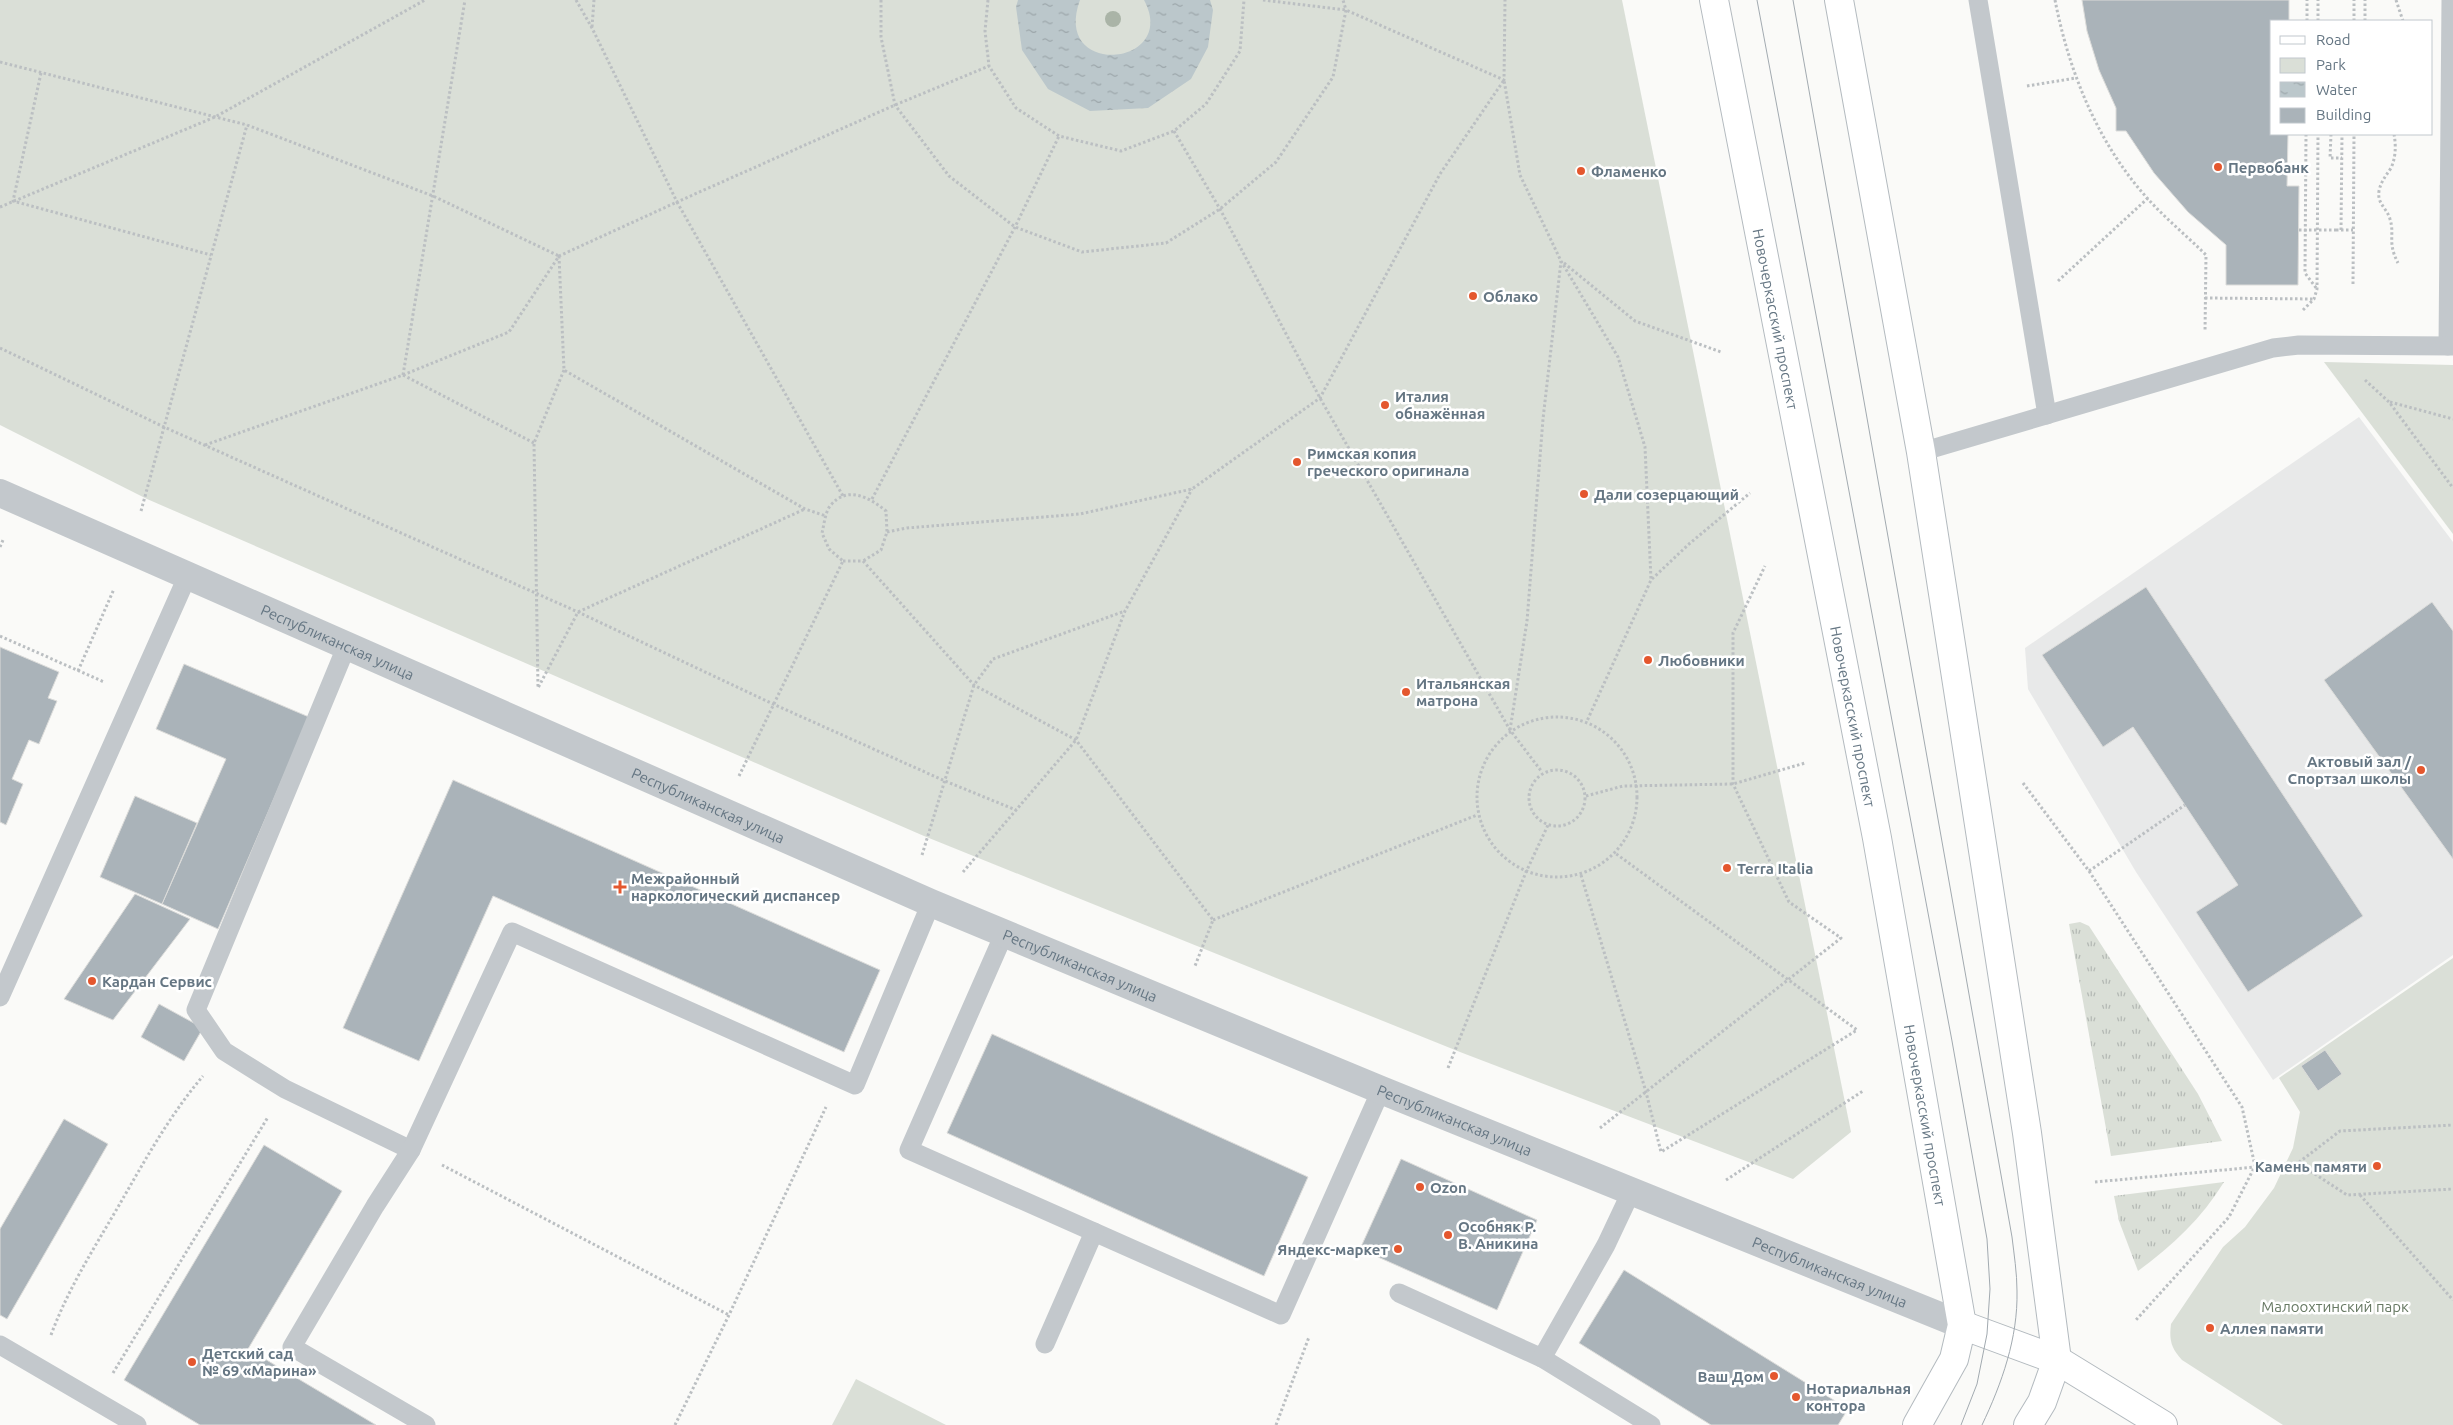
<svg xmlns="http://www.w3.org/2000/svg" width="2453" height="1425" font-family="Ubuntu,sans-serif">
  <defs>
    <pattern id="grass-tufts" width="24" height="20" patternUnits="userSpaceOnUse" patternTransform="scale(1.25)"><rect width="24" height="20" fill="#dadfd7"/><path d="M3 7l-1-3M5 7V3M7 7l1-3M15 17l-1-3M17 17v-4M19 17l1-3" fill="none" stroke="#b4b9b4"/></pattern>
    <pattern id="water-ripples" width="26" height="14" patternUnits="userSpaceOnUse" patternTransform="scale(1.25)"><rect width="26" height="14" fill="#bbc7cb"/><path d="M2 4q2-2 4 0t4 0M15 11q2-2 4 0t4 0" fill="none" stroke="#9ca6aa"/></pattern>
  </defs>
  <rect width="100%" height="100%" fill="#fafaf8"/>
  <path fill="#e8e9e9" d="M2359,417L2453,542V955L2273,1080L2136,872L2028,689L2025,648Z"/>
  <g fill="url(#grass-tufts)">
    <path d="M2080,922L2089,926L2198,1094L2222,1141L2111,1156L2069,924Z"/>
    <path d="M2224,1182C2202,1218 2173,1245 2138,1271L2119,1221L2114,1196Z"/>
  </g>
  <g fill="#dadfd7">
    <path d="M0,0H1622L1851,1132L1793,1179L1460,1052L924,836L147,499L0,425Z"/>
    <path d="M2324,362L2453,365V534Z"/>
    <path d="M2453,958V1425H2283L2182,1360C2171,1348 2169,1340 2171,1324L2223,1247L2245,1227L2274,1188L2293,1148L2300,1112L2279,1078Z"/>
    <path d="M856,1379L946,1425H832Z"/>
  </g>
  <path fill="url(#water-ripples)" d="M1018,0H1080C1051,79 1180,67 1144,0H1210L1213,10L1208,47L1191,79L1148,108L1090,111L1048,89L1022,50L1016,7Z"/>
  <g fill="#aab3b9" stroke="#dcdcda">
    <path d="M2082,0H2289V21H2272V134H2288L2287,186H2299L2298,285H2226V245L2188,212L2154,173L2126,131H2116V108L2099,70L2087,31Z"/>
    <path d="M2146,587L2363,916L2248,992L2196,912L2238,885L2133,727L2103,747L2042,655Z"/>
    <path d="M2432,602L2453,631V859L2324,680Z"/>
    <path d="M0,647L59,672L48,698L57,701L39,744L29,740L12,779L23,784L6,825L0,822Z"/>
    <path d="M184,664L309,717L218,929L162,904L226,759L156,729Z"/>
    <path d="M453,780L880,970L844,1052L493,896L419,1061L343,1028Z"/>
    <path d="M135,796L197,823L162,904L100,877Z"/>
    <path d="M135,894L190,919L113,1020L64,999Z"/>
    <path d="M159,1004L203,1028L184,1061L141,1037Z"/>
    <path d="M992,1034L1308,1177L1264,1276L947,1133Z"/>
    <path d="M2325,1050L2342,1074L2318,1091L2301,1066Z"/>
    <path d="M64,1119L108,1144L7,1319L0,1315V1229Z"/>
    <path d="M264,1145L342,1191L248,1349L376,1425H200L124,1380Z"/>
    <path d="M1401,1159L1537,1220L1497,1310L1360,1249Z"/>
    <path d="M1624,1270L1848,1409L1838,1425H1711L1579,1343Z"/>
  </g>
  <g fill="none" stroke-linecap="round" stroke-linejoin="round">
    <defs>
      <g id="secondary">
        <path id="s2" d="M1714,0L1877,838L1962,1325L1954,1359L1917,1425"/>
        <path d="M1839,0L1921,452L2027,1133L2057,1360L2042,1402L2028,1425"/>
        <path d="M1962,1325L2057,1360L2163,1425"/>
      </g>
    </defs>
    <use href="#secondary" stroke="#b3babf" stroke-width="30"/>
    <g stroke="#bbbfc2" stroke-width="3" stroke-dasharray="2.5 2.5" stroke-linecap="butt">
      <path d="M576,0L592,28L677,202L895,105L989,66"/>
      <path d="M881,0V37L895,105L949,176L1015,227L1082,252L1166,243L1220,209L1276,162L1333,77L1346,10L1343,0"/>
      <path d="M988,0L985,31L989,66L1016,108L1059,136L1121,151L1174,131L1206,104L1240,51L1244,0"/>
      <path d="M1263,0L1346,10L1504,80L1505,0"/>
      <path d="M2055,0C2069,72 2098,144 2148,199C2166,219 2187,236 2206,255L2205,332"/>
      <path d="M2396,0L2403,21"/>
      <path d="M2307,21V0"/>
      <path d="M2318,21V0"/>
      <path d="M2354,21V0"/>
      <path d="M2365,21V0"/>
      <path d="M592,27L594,0"/>
      <path d="M0,62L247,125L433,196L559,256"/>
      <path d="M41,73L13,201L211,255"/>
      <path d="M2027,86L2076,78"/>
      <path d="M1174,131L1220,209L1320,398L1510,730L1542,772"/>
      <path d="M2306,134L2305,273L2317,289"/>
      <path d="M2331,134L2330,158H2342"/>
      <path d="M2394,134C2396,145 2396,157 2391,168C2386,176 2381,181 2379,191C2377,204 2387,208 2390,219C2395,235 2387,242 2398,263"/>
      <path d="M0,207L215,117L425,0"/>
      <path d="M2336,230H2353"/>
      <path d="M2341,230L2342,134"/>
      <path d="M559,256L564,370L805,509L826,516"/>
      <path d="M1564,263L1635,321L1721,352"/>
      <path d="M2058,281L2148,198"/>
      <path d="M2353,284L2354,134"/>
      <path d="M2205,298L2314,299"/>
      <path d="M2303,310L2314,299L2317,289L2318,134"/>
      <path d="M0,348L164,427L578,612L773,704L945,781L1016,810"/>
      <path d="M564,370L534,443L538,688L578,612L805,509"/>
      <path d="M403,375L509,332L559,256L677,202L843,496"/>
      <path d="M403,375L534,443"/>
      <path d="M2365,380L2389,402L2453,488"/>
      <path d="M2390,402L2453,419"/>
      <path d="M205,445L403,375L465,0"/>
      <path d="M872,499L1015,227L1059,136"/>
      <path d="M141,511L247,125"/>
      <path d="M887,532L907,528L1080,514L1192,489L1320,398L1440,174L1504,80L1520,175L1561,261L1618,357L1645,447L1651,580L1587,721"/>
      <path d="M0,547L3,540"/>
      <path d="M843,561H863L974,685L1076,740L1213,920L1195,966"/>
      <path d="M1652,579L1689,544L1750,493"/>
      <path d="M0,636L104,682"/>
      <path d="M78,671L114,589"/>
      <circle cx="1557" cy="797" r="80"/>
      <path d="M1510,730L1527,621L1543,419L1561,261"/>
      <circle cx="1557" cy="798" r="28"/>
      <path d="M739,776L843,561L829,549L822,533C824,525 825,513 830,506C847,485 869,497 886,511L887,532L881,550L863,561"/>
      <path d="M2023,783L2089,871L2242,1107L2255,1166L2229,1217L2136,1320"/>
      <path d="M1586,796L1623,786L1733,784L1805,763"/>
      <path d="M922,855L974,685L993,659L1125,611"/>
      <path d="M2089,871L2185,805"/>
      <path d="M963,872L1076,740L1125,611L1192,489"/>
      <path d="M1581,875L1646,1092L1661,1152L1857,1030L1615,853"/>
      <path d="M1213,920L1477,815"/>
      <path d="M1448,1068L1526,872L1548,825"/>
      <path d="M1600,1128L1841,938L1789,902L1733,784V633L1765,566"/>
      <path d="M2298,1163L2347,1195L2453,1189"/>
      <path d="M442,1165L729,1315"/>
      <path d="M1726,1180L1863,1091"/>
      <path d="M2095,1182L2298,1163L2340,1131L2453,1125"/>
      <path d="M2360,1195L2453,1300"/>
      <path d="M51,1335C68,1289 93,1250 118,1207C144,1162 169,1116 203,1076"/>
      <path d="M113,1373L268,1117"/>
      <path d="M675,1425L729,1315L826,1107"/>
      <path d="M1276,1425L1309,1337"/>
    </g>
    <g stroke="#c3c8cc" stroke-width="19">
      <path d="M1978,0L2047,415"/>
      <path d="M2448,346L2451,0"/>
      <path d="M1921,452L2273,348L2299,345L2453,346"/>
      <path d="M347,645L196,1010L224,1051L285,1089L411,1150"/>
      <path d="M1004,934L909,1150L1281,1315L1381,1090"/>
      <path d="M0,997L187,577"/>
      <path d="M1399,1293L1542,1358L1651,1425"/>
      <path d="M1045,1344L1094,1232"/>
      <path d="M0,1345L137,1425"/>
      <path d="M1542,1358L1606,1245L1631,1192"/>
      <path d="M426,1425L292,1347L375,1206L411,1150L512,932L855,1085L931,903"/>
    </g>
    <path stroke="#c3c8cc" stroke-width="28" id="s1" d="M0,493L931,903L1381,1090L1962,1325"/>
    <use href="#secondary" stroke="#fff" stroke-width="28"/>
    <g stroke="#a2aab0" stroke-width="1">
      <path d="M1757,0L1952,1041L1987,1239L1990,1289L1987,1334L1977,1384L1961,1425"/>
      <path d="M1793,0L2012,1237C2014,1254 2017,1273 2017,1291C2018,1338 2002,1383 1982,1425"/>
    </g>
    <path stroke="#bbbfc2" stroke-width="3" stroke-dasharray="2.5 2.5" stroke-linecap="butt" d="M2299,230H2336"/>
  </g>
  <circle fill="#aab4a7" cx="1113" cy="19" r="8"/>
  <g fill="#e4572e" stroke="#fff" stroke-width="2">
    <circle cx="2218" cy="167" r="5"/>
    <circle cx="1581" cy="171" r="5"/>
    <circle cx="1473" cy="296" r="5"/>
    <circle cx="1385" cy="405" r="5"/>
    <circle cx="1297" cy="462" r="5"/>
    <circle cx="1584" cy="494" r="5"/>
    <circle cx="1648" cy="660" r="5"/>
    <circle cx="1406" cy="692" r="5"/>
    <circle cx="2421" cy="770" r="5"/>
    <circle cx="1727" cy="868" r="5"/>
    <path d="M617.5 879.5h5v5h5v5h-5v5h-5v-5h-5v-5h5z"/>
    <circle cx="92" cy="981" r="5"/>
    <circle cx="2377" cy="1166" r="5"/>
    <circle cx="1420" cy="1187" r="5"/>
    <circle cx="1448" cy="1235" r="5"/>
    <circle cx="1398" cy="1249" r="5"/>
    <circle cx="2210" cy="1328" r="5"/>
    <circle cx="192" cy="1362" r="5"/>
    <circle cx="1774" cy="1376" r="5"/>
    <circle cx="1796" cy="1397" r="5"/>
  </g>
  <g text-anchor="middle" dominant-baseline="central" stroke-width="5" stroke-linejoin="round" paint-order="stroke">
    <g font-size="15" font-weight="bold" fill="#657683" stroke="#fff" text-anchor="start">
      <text x="2228" y="167">Первобанк</text>
      <text x="1591" y="171">Фламенко</text>
      <text x="1483" y="296">Облако</text>
      <text x="1395" y="396">Италия<tspan x="1395" dy="17">обнажённая</tspan></text>
      <text x="1307" y="453">Римская копия<tspan x="1307" dy="17">греческого оригинала</tspan></text>
      <text x="1594" y="494">Дали созерцающий</text>
      <text x="1658" y="660">Любовники</text>
      <text x="1416" y="683">Итальянская<tspan x="1416" dy="17">матрона</tspan></text>
      <text x="2411" y="761" text-anchor="end">Актовый зал /<tspan x="2411" dy="17">Спортзал школы</tspan></text>
      <text x="1737" y="868">Terra Italia</text>
      <text x="631" y="878">Межрайонный<tspan x="631" dy="17">наркологический диспансер</tspan></text>
      <text x="102" y="981">Кардан Сервис</text>
      <text x="2367" y="1166" text-anchor="end">Камень памяти</text>
      <text x="1430" y="1187">Ozon</text>
      <text x="1458" y="1226">Особняк Р.<tspan x="1458" dy="17">В. Аникина</tspan></text>
      <text x="1388" y="1249" text-anchor="end">Яндекс-маркет</text>
      <text x="2220" y="1328">Аллея памяти</text>
      <text x="202" y="1353">Детский сад<tspan x="202" dy="17">№ 69 «Марина»</tspan></text>
      <text x="1764" y="1376" text-anchor="end">Ваш Дом</text>
      <text x="1806" y="1388">Нотариальная<tspan x="1806" dy="17">контора</tspan></text>
    </g>
    <g font-size="15" fill="#657683" stroke="#fff">
      <text stroke="none"><textPath href="#s2" startOffset="325">Новочеркасский проспект</textPath></text>
      <text stroke="none"><textPath href="#s1" startOffset="369">Республиканская улица</textPath></text>
      <text stroke="none"><textPath href="#s2" startOffset="730">Новочеркасский проспект</textPath></text>
      <text stroke="none"><textPath href="#s1" startOffset="774">Республиканская улица</textPath></text>
      <text stroke="none"><textPath href="#s1" startOffset="1179">Республиканская улица</textPath></text>
      <text stroke="none"><textPath href="#s2" startOffset="1135">Новочеркасский проспект</textPath></text>
      <text stroke="none"><textPath href="#s1" startOffset="1584">Республиканская улица</textPath></text>
      <text stroke="none"><textPath href="#s1" startOffset="1989">Республиканская улица</textPath></text>
    </g>
    <g font-size="15" fill="#687a64" stroke="#fff">
      <text x="2335" y="1306">Малоохтинский парк</text>
    </g>
  </g>
  <rect x="2270" y="20" width="162" height="115" fill="#ffffff" stroke="#c1c8cd"/>
  <rect x="2280" y="36" width="25" height="8" fill="#ffffff" stroke="#c1c8cd"/>
  <text x="2316" y="45" font-size="15" fill="#657683">Road</text>
  <rect x="2280" y="58" width="25" height="15" fill="#dadfd7" stroke="#c1c8cd"/>
  <text x="2316" y="70" font-size="15" fill="#657683">Park</text>
  <rect x="2280" y="82" width="25" height="15" fill="url(#water-ripples)" stroke="#c1c8cd"/>
  <text x="2316" y="95" font-size="15" fill="#657683">Water</text>
  <rect x="2280" y="108" width="25" height="15" fill="#aab3b9" stroke="#c1c8cd"/>
  <text x="2316" y="120" font-size="15" fill="#657683">Building</text>
</svg>
